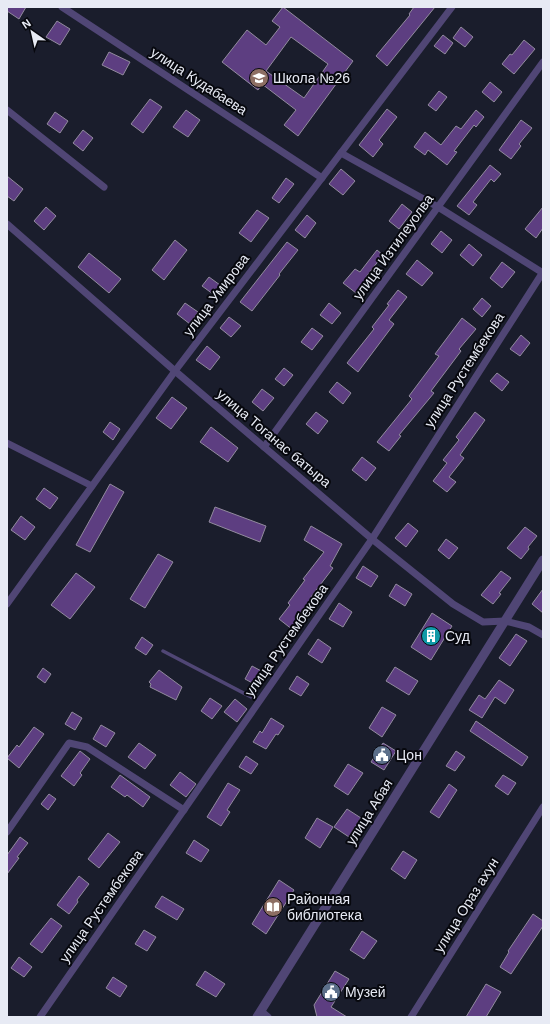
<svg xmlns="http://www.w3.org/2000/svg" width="550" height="1024" font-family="Helvetica,sans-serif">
  <rect width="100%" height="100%" fill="#1a1d2c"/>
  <g fill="#5d3e81" stroke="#928b9e" fill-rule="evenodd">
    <path d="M7,7H26L19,19L7,11Z"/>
    <path d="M283,7L353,61L298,136L284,125L296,110L262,84L258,90L222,62L247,30L266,45L280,27L272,21ZM291,37L328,64L304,98L266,71Z"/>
    <path d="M414,7H435L387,66L376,56L410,15L409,14Z"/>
    <path d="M57,21L70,29L60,45L46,37Z"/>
    <path d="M461,27L473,37L465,47L453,38Z"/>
    <path d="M443,35L453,43L445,54L434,46Z"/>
    <path d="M524,40L535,49L514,74L502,64L510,54L512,55Z"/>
    <path d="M109,52L130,62L123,75L102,65Z"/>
    <path d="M490,82L502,92L494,102L482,92Z"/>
    <path d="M439,91L447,97L436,111L428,105Z"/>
    <path d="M150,99L162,107L143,133L131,124Z"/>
    <path d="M387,109L397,117L379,140L383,144L373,157L359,145Z"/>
    <path d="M186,110L200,120L188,137L173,127Z"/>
    <path d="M476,110L484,117L476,127L474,125L454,151L457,152L447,165L428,150L425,155L414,147L425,132L441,145L456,126L461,129Z"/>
    <path d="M55,112L68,121L60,133L47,124Z"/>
    <path d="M521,120L532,128L519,144L521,146L511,159L499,150Z"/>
    <path d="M83,130L93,138L83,151L73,143Z"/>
    <path d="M490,165L501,174L494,182L491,179L473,202L477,205L469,215L457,206Z"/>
    <path d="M341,169L355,181L343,195L329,184Z"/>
    <path d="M7,176L23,189L14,201L7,196Z"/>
    <path d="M286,178L294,184L279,203L272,198Z"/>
    <path d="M402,204L412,212L399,229L389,221Z"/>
    <path d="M46,207L56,216L44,230L34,221Z"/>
    <path d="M543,207V228L536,238L525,229Z"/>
    <path d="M257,210L269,218L251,242L239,233Z"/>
    <path d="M307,215L316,223L305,238L295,230Z"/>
    <path d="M441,231L452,240L442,253L431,244Z"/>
    <path d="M175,240L187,250L164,280L152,270Z"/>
    <path d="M287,242L298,250L279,274L280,275L252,311L240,302Z"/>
    <path d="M469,244L482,255L473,266L460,255Z"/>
    <path d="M377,250L383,255L366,277L367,278L356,293L343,283L355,269L360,272Z"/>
    <path d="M89,253L121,279L109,293L78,267Z"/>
    <path d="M417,260L433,273L422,286L406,274Z"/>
    <path d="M502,262L515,272L502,288L490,278Z"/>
    <path d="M209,277L220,285L213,294L202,286Z"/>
    <path d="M398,290L407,297L389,320L394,324L358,372L347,363L374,329L372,327L389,305L387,304Z"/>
    <path d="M482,298L491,306L482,317L473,309Z"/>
    <path d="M185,303L198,312L190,324L177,314Z"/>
    <path d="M329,303L341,313L332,324L320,315Z"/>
    <path d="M229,317L241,326L231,337L220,328Z"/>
    <path d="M462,318L476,329L459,349L461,351L431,391L434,393L399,435L401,436L389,451L377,442L412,399L409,396L439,356L435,354Z"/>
    <path d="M312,328L323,336L312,350L301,342Z"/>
    <path d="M521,335L530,343L520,356L510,349Z"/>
    <path d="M207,346L220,357L210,370L196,360Z"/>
    <path d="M284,368L293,375L284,386L275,379Z"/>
    <path d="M497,373L509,382L502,391L490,381Z"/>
    <path d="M337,382L351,393L343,404L329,392Z"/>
    <path d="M262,389L274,398L263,411L252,402Z"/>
    <path d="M172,397L187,408L171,429L156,418Z"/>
    <path d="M316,412L328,421L318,434L306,424Z"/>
    <path d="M475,412L485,420L460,455L464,458L449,477L456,482L447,492L433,481L447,463L443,460L459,440L456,437Z"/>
    <path d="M110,422L120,429L113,440L103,432Z"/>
    <path d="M211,427L238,448L228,462L200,442Z"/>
    <path d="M362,457L376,468L366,481L352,470Z"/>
    <path d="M110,484L124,492L90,552L76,545Z"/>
    <path d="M44,488L58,498L50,509L36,499Z"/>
    <path d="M215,507L266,526L260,542L209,522Z"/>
    <path d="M21,516L35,527L25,540L11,530Z"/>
    <path d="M408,523L418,531L406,547L395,538Z"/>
    <path d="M311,526L342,544L330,566L333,568L311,597L314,599L298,621L299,622L293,630L279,619L290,605L288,603L305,580L303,579L324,552L304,540Z"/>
    <path d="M525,527L537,536L528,547L529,549L521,559L507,548Z"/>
    <path d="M446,539L458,548L449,559L438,550Z"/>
    <path d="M158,554L173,562L145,608L130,599Z"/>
    <path d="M363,566L378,576L371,587L356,578Z"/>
    <path d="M501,571L511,578L499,593L501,594L493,604L481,595Z"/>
    <path d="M76,573L95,587L70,619L51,605Z"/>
    <path d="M396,584L412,594L405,606L389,596Z"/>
    <path d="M543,589V613L532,604Z"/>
    <path d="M339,603L352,612L343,627L329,619Z"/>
    <path d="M432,613L452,626L431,660L411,647Z"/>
    <path d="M516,634L527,641L510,666L499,658Z"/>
    <path d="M142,637L153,645L146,655L135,648Z"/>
    <path d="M318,639L331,648L322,663L308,654Z"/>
    <path d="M252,666L265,673L258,686L245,679Z"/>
    <path d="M395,667L418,681L409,695L386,681Z"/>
    <path d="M43,668L51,674L45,683L37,677Z"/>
    <path d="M159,670L182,687L176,700L150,687L151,684L149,682Z"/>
    <path d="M297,676L309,684L301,696L289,689Z"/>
    <path d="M499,680L514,690L505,704L495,697L482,718L469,710L479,695L485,699Z"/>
    <path d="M210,698L222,706L212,719L201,711Z"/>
    <path d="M235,699L247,709L237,722L224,712Z"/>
    <path d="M382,707L396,715L382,737L369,728Z"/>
    <path d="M72,712L82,718L75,730L65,724Z"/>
    <path d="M271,718L284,726L278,735L276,734L266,749L253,742L260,731L262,733Z"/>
    <path d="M476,721L528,757L522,766L470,731Z"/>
    <path d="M101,725L115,733L106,747L93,739Z"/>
    <path d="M34,727L44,734L19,768L7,758L17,745L19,747Z"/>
    <path d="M139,743L156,755L145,769L128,757Z"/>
    <path d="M383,743L396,751L384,770L371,762Z"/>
    <path d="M80,751L90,759L80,773L82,775L74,786L61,776Z"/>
    <path d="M456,751L465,757L455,771L446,766Z"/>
    <path d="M246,756L258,764L251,774L239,767Z"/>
    <path d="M348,764L363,773L348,795L334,786Z"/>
    <path d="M180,772L196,784L186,797L170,785Z"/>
    <path d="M120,775L150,797L143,807L127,795L125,797L111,787Z"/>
    <path d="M503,775L516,783L508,795L495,786Z"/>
    <path d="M228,783L240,790L227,810L230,812L221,826L207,817Z"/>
    <path d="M449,784L457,790L439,818L430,812Z"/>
    <path d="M49,794L56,799L48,810L41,804Z"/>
    <path d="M347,809L361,818L349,837L334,827Z"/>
    <path d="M317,818L333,827L320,848L305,838Z"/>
    <path d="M108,833L120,842L99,868L88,859Z"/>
    <path d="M20,837L28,843L17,857L19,858L7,874V855Z"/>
    <path d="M194,840L209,850L201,862L186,853Z"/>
    <path d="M403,851L417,860L405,879L391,869Z"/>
    <path d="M79,876L89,884L77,900L78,902L69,914L57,905Z"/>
    <path d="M279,880L294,890L266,934L252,924Z"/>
    <path d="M162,896L184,909L177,920L155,907Z"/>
    <path d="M533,914L543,921V926L511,974L500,967L509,952L508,951Z"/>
    <path d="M51,918L62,926L42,953L30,944Z"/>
    <path d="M144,930L156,937L147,951L135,944Z"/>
    <path d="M362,931L377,941L364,959L350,950Z"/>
    <path d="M19,957L32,967L24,977L11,968Z"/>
    <path d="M205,971L225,984L216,997L196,985Z"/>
    <path d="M335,971L349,979L331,1007L347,1017H317L314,1005Z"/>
    <path d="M113,977L127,986L120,997L106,988Z"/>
    <path d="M486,984L501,992L486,1017H466Z"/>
  </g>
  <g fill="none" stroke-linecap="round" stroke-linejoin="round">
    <path stroke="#504675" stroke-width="3.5" d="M163,651L259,701"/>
    <g stroke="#504675" stroke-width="7">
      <path d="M62,7L322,178"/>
      <path d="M7,110L104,187"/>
      <path d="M341,153L438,207L543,273"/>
      <path d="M7,224L175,371L372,539L453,604L483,622L505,621L529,627L543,635"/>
      <path d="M7,443L92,486"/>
      <path d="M264,447L543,62"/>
      <path d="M7,604L175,371L452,7"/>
      <path d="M7,832L69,743L87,747L184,810"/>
      <path d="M261,1011L268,1017"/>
      <path d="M40,1017L372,539L543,272"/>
      <path d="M411,1017L543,807"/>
    </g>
    <path stroke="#504675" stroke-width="9" d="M257,1017L543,560"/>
  </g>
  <defs>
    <symbol id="school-disc" viewBox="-11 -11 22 22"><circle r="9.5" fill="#8d6e63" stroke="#07080e"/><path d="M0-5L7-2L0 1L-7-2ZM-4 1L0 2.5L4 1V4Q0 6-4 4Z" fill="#fff"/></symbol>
    <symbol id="building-disc" viewBox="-11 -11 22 22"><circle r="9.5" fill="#0f9aa8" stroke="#07080e"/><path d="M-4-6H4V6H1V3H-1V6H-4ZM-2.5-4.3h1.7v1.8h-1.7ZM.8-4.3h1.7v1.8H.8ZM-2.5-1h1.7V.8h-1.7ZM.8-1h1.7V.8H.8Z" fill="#fff"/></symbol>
    <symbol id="civic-disc" viewBox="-11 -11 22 22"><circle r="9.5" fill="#5c6f8a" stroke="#07080e"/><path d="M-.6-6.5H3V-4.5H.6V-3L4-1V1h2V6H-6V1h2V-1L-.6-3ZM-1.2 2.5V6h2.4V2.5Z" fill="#fff"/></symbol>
    <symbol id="library-disc" viewBox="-11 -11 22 22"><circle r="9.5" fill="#8d6e63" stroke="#07080e"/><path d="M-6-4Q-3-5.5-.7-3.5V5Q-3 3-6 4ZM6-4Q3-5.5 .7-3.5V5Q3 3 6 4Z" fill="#fff"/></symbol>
  </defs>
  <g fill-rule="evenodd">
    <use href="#school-disc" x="248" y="67" width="22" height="22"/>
    <use href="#building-disc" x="420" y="625" width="22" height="22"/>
    <use href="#civic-disc" x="371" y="744" width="22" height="22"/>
    <use href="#library-disc" x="262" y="896" width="22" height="22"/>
    <use href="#civic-disc" x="320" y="981" width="22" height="22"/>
  </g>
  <g text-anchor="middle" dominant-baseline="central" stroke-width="4" stroke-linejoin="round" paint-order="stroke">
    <g font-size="14" fill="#e7eaf4" stroke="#07080e" text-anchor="start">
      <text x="273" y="78">Школа №26</text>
      <text x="445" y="636">Суд</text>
      <text x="396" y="755">Цон</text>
      <text x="287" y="899">Районная<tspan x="287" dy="16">библиотека</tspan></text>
      <text x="345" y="992">Музей</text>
    </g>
    <g font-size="14" fill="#e7eaf4" stroke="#07080e">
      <text transform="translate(199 81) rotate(33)">улица Кудабаева</text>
      <text transform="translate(393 247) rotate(-54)">улица Изтилеуолва</text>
      <text transform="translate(216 295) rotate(-53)">улица Умирова</text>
      <text transform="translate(464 370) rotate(-57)">улица Рустембекова</text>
      <text transform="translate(274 438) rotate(40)">улица Тоганас батыра</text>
      <text transform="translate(286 640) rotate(-55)">улица Рустембекова</text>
      <text transform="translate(369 812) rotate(-58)">улица Абая</text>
      <text transform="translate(466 905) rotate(-58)">улица Ораз ахун</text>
      <text transform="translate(101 906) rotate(-55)">улица Рустембекова</text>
    </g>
  </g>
  <rect width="550" height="1024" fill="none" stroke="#e7eaf4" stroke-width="16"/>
  <g transform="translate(32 32) rotate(326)" stroke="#07080e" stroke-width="3" paint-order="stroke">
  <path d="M0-3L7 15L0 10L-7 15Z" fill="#e7eaf4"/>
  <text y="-6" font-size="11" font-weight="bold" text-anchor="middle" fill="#e7eaf4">N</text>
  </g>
</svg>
